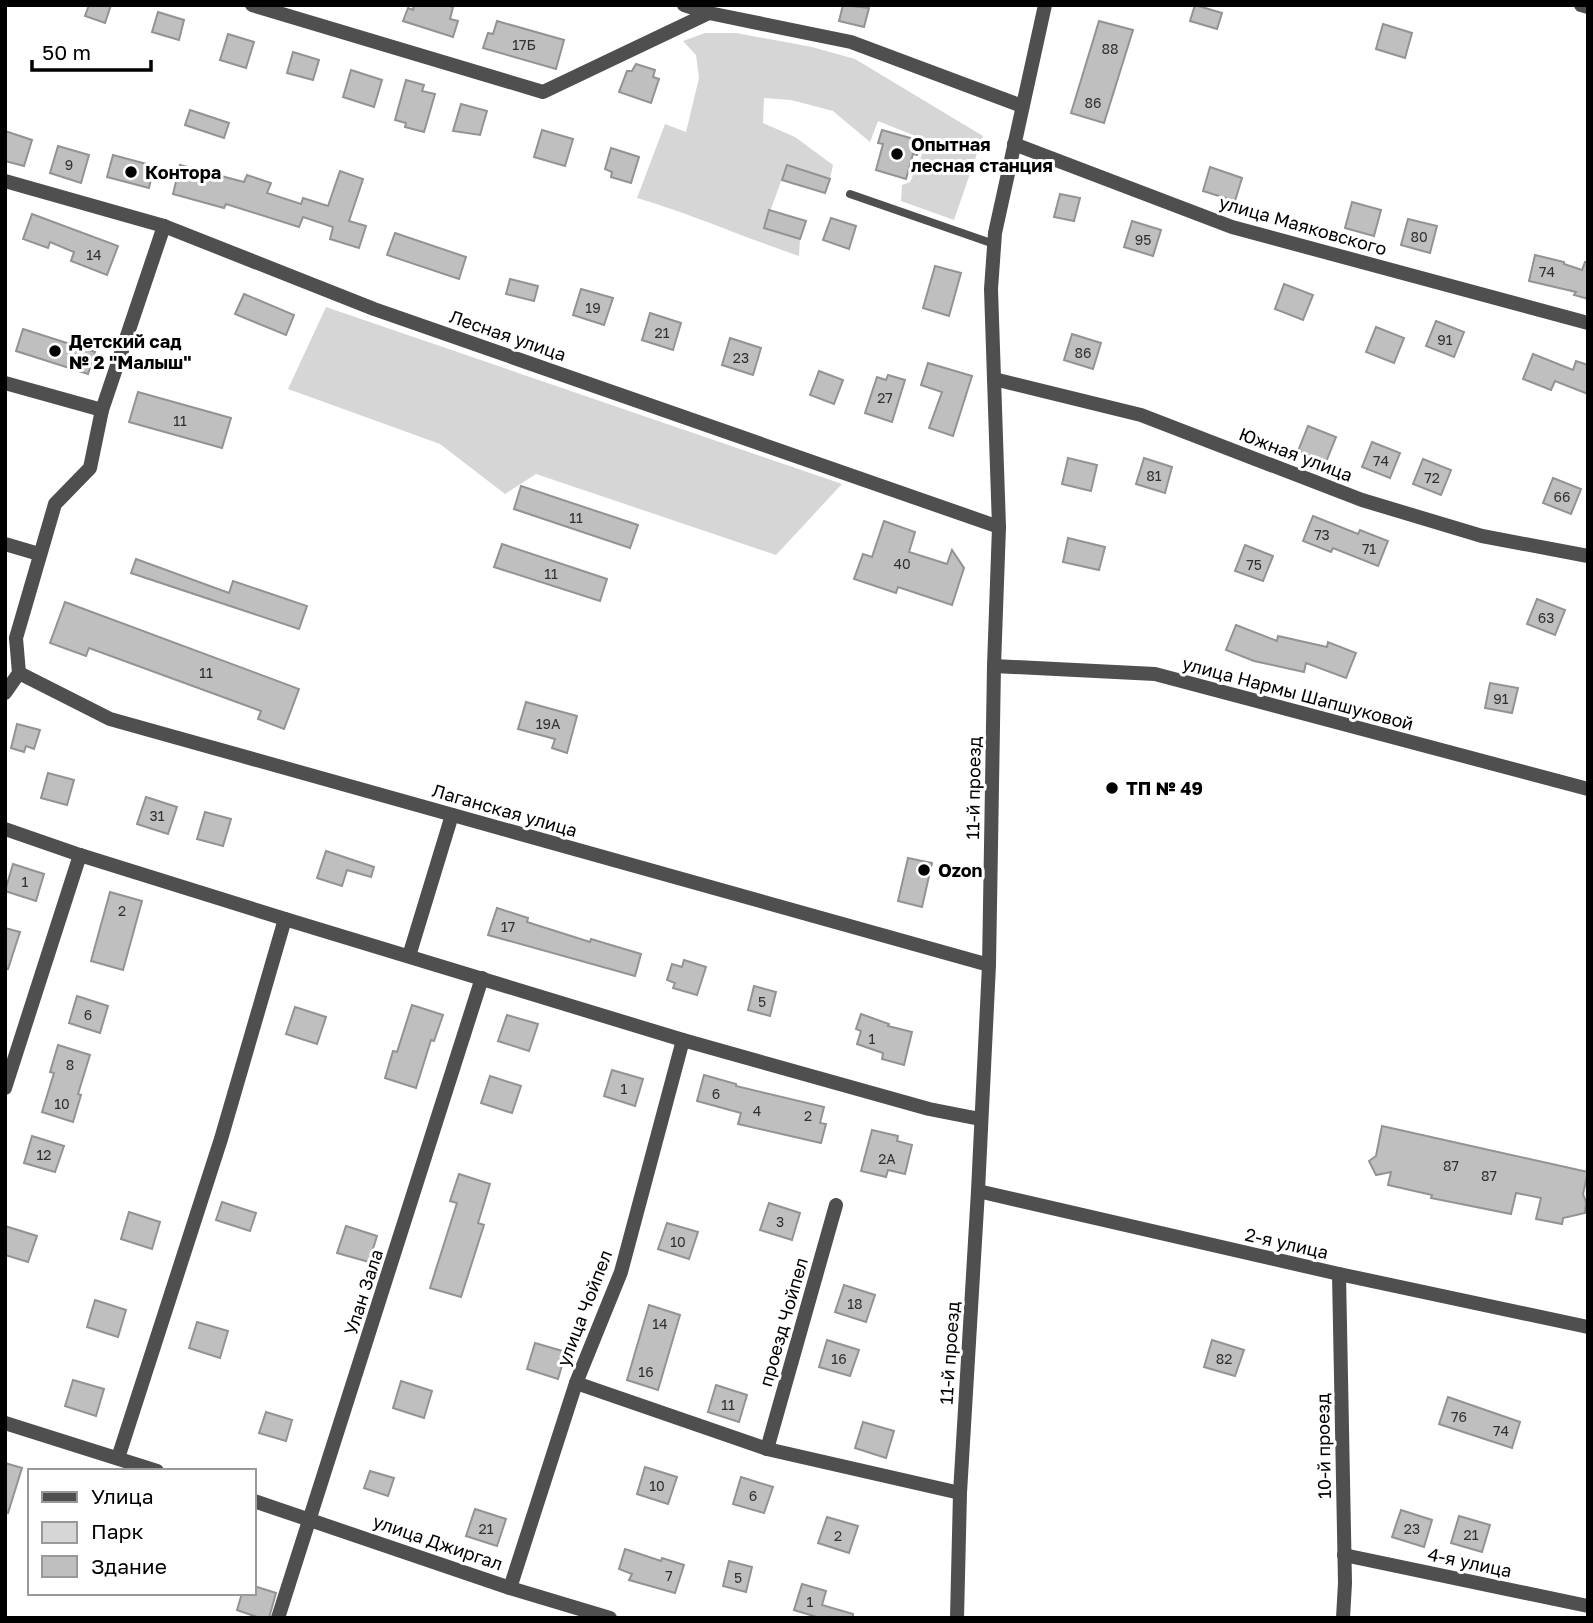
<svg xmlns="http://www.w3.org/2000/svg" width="1593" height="1623" font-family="'Golos Text',sans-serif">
  <rect width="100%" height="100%" fill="#fff"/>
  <g fill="#d6d6d6">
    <path d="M705,33H736L812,47L855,59L983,136L954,220L901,201L902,185L910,182L928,141L878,121L870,142L833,111L791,100L764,98L763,123L795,137L833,165L830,179L787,165L764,228L800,239L799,256C745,238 692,214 637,198L665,124L686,132L699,78L696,55L683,41Z"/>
    <path d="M326,307L842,484L776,555L536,474L505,494L440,444L288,389Z"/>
  </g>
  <g fill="#bfbfbf" stroke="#939393" stroke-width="2">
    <path d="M89,5H111L105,23L85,16Z"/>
    <path d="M414,5H446L453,7L450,19L458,21L453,37L403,21L408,8L413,10Z"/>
    <path d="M843,5L869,8L864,27L839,21Z"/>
    <path d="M1195,5L1222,13L1217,29L1190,21Z"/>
    <path d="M158,12L184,20L179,40L152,32Z"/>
    <path d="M497,21L564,40L556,69L483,48L488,33L493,34Z"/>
    <path d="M1099,21L1133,30L1104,123L1071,113Z"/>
    <path d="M1383,24L1412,33L1405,58L1376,49Z"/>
    <path d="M228,34L254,42L246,68L220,60Z"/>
    <path d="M293,52L319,60L313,80L287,73Z"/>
    <path d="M636,64L655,70L653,77L659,79L651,103L619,92L627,71H632Z"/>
    <path d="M351,70L382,80L374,107L343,97Z"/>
    <path d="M406,80L424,85L422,91L435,94L424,132L405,127L406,123L395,120Z"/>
    <path d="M461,104L487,111L480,135L453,131Z"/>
    <path d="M190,110L229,123L224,138L185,125Z"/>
    <path d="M542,130L573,139L565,166L534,157Z"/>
    <path d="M882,130L921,141L917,155L913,154L906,179L876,170L883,144L878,143Z"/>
    <path d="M5,131L32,140L24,166L5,161Z"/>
    <path d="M58,146L89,155L81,183L50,173Z"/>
    <path d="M611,148L639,157L631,183L611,177L612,172L605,169Z"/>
    <path d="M113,155L154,166L149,188L107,177Z"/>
    <path d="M180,165L244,182L247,175L271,183L267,193L301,204L303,198L328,206L340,171L363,179L349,221L366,226L359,248L330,239L333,227L303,217L299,227L226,204L224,208L173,194Z"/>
    <path d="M787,165L830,179L825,193L782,180Z"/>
    <path d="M1210,167L1242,178L1235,201L1203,191Z"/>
    <path d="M1060,194L1080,198L1074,221L1054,217Z"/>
    <path d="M1352,202L1381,210L1374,236L1345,228Z"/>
    <path d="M769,210L806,221L800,239L764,228Z"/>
    <path d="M32,214L118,246L107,275L71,261L74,252L50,242L48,248L23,239Z"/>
    <path d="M831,218L856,226L849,249L823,240Z"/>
    <path d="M1408,219L1437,226L1430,253L1401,245Z"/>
    <path d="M1132,221L1161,230L1153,256L1124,247Z"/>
    <path d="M395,233L466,257L459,279L387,255Z"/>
    <path d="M1535,255L1564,262V264L1582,270L1585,262H1588V299L1574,295L1576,292L1529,281Z"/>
    <path d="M935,266L961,273L949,316L923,308Z"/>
    <path d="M510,279L538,286L534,301L506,294Z"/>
    <path d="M1284,284L1313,295L1303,320L1275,309Z"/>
    <path d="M581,289L613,298L604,325L573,315Z"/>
    <path d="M244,294L294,315L286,335L235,314Z"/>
    <path d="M650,313L681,323L673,350L642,340Z"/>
    <path d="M1436,321L1464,332L1454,357L1426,346Z"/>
    <path d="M1376,327L1404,338L1394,363L1366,352Z"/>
    <path d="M23,329L95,352L88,374L16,351Z"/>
    <path d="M1072,334L1101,343L1093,369L1064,360Z"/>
    <path d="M730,338L761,348L753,375L722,365Z"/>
    <path d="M1533,354L1573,370L1576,361L1588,365V394L1555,381L1551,390L1523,379Z"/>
    <path d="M928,363L972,376L953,436L929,428L942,392L921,385Z"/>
    <path d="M819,371L843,380L834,404L810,395Z"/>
    <path d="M888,375L905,380L892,422L865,413L877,377L886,380Z"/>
    <path d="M138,392L231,418L222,448L129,422Z"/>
    <path d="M1308,426L1336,437L1326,462L1298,451Z"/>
    <path d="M1372,442L1400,453L1390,478L1362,467Z"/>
    <path d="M1068,458L1097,465L1091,491L1062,484Z"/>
    <path d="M1144,458L1172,467L1165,493L1136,484Z"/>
    <path d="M1423,459L1451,470L1441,495L1413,484Z"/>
    <path d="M1553,478L1581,489L1571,514L1543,503Z"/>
    <path d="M521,486L638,525L630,548L514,509Z"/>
    <path d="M1313,516L1358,534L1360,530L1388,541L1378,566L1333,548L1331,552L1303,541Z"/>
    <path d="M884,521L915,532L909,552L947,564L952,550L964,568L952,605L898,587L896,593L854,579L863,554L872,557Z"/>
    <path d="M1068,538L1105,547L1099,570L1063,562Z"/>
    <path d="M502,544L607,579L600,601L494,567Z"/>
    <path d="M1245,545L1273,556L1263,581L1235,571Z"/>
    <path d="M136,559L229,593L233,581L307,606L299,629L131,573Z"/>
    <path d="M1537,599L1565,610L1555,635L1527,624Z"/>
    <path d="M65,602L299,689L284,729L258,719L261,711L89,648L86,656L50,643Z"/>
    <path d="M1236,625L1277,641L1278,636L1327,647L1328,642L1356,653L1346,678L1306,663L1304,672L1254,661L1226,650Z"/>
    <path d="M1490,683L1518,688L1512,713L1485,708Z"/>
    <path d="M526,702L577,716L567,753L552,748L555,739L518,729Z"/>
    <path d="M17,724L40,730L34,749L26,746L24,752L11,748Z"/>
    <path d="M48,773L74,780L67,805L41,798Z"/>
    <path d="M146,797L177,807L168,834L137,824Z"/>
    <path d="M205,812L231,819L223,846L197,839Z"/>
    <path d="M326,851L374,867L371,877L347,870L342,886L317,878Z"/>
    <path d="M908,858L932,863L922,907L898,901Z"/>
    <path d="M13,864L44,874L36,901L5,891Z"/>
    <path d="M110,892L142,901L123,970L91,961Z"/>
    <path d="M497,908L528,918L527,922L590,942L591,939L641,954L635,976L488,935Z"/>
    <path d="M5,928L20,932L8,969H5Z"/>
    <path d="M684,960L706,967L697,995L673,988L675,983L667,980L672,964L682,967Z"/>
    <path d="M754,986L776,992L770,1016L748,1010Z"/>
    <path d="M77,996L108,1006L100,1033L69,1023Z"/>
    <path d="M412,1005L443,1015L434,1041L431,1040L416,1088L385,1078L393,1051L397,1052Z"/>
    <path d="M295,1007L326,1017L317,1044L286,1034Z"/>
    <path d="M861,1014L889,1024L888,1026L912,1032L904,1065L882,1059L883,1053L857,1044L861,1031L856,1029Z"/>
    <path d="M507,1015L538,1024L529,1051L498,1041Z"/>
    <path d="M58,1045L90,1055L78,1094L81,1095L73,1122L42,1112L54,1073L50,1072Z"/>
    <path d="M612,1070L643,1079L635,1106L604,1096Z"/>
    <path d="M704,1075L736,1084V1086L824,1107L820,1123L826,1124L821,1143L738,1124L741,1113L697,1101Z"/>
    <path d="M490,1076L521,1086L512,1113L481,1103Z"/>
    <path d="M1382,1126L1588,1172L1583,1194L1586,1202L1585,1213L1563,1218L1562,1224L1536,1219L1541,1198L1516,1193L1511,1214L1431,1198L1432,1195L1388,1185L1391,1172L1376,1175L1369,1161L1376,1156Z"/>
    <path d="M872,1130L898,1136L897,1141L912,1145L905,1174L888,1170L886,1177L861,1171Z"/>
    <path d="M32,1136L64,1146L55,1172L24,1163Z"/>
    <path d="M459,1174L490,1184L478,1223L484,1225L461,1297L430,1288L457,1203L450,1201Z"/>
    <path d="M222,1202L256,1213L250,1231L216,1220Z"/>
    <path d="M769,1203L800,1213L792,1240L760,1230Z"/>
    <path d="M129,1212L160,1222L152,1249L121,1239Z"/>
    <path d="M667,1223L698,1232L689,1259L658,1249Z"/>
    <path d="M5,1226L37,1236L28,1262L5,1255Z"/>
    <path d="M346,1226L377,1236L369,1262L337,1253Z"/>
    <path d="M844,1285L875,1295L866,1322L835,1312Z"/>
    <path d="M95,1300L126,1310L118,1337L87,1327Z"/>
    <path d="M649,1305L680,1315L658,1390L627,1380Z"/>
    <path d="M197,1322L228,1331L220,1358L189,1348Z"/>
    <path d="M827,1340L859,1350L850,1376L819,1367Z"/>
    <path d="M1212,1340L1244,1350L1235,1376L1204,1367Z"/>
    <path d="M535,1343L566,1352L558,1379L527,1369Z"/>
    <path d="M73,1380L104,1389L96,1416L65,1406Z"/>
    <path d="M401,1381L432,1391L424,1418L393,1408Z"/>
    <path d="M716,1385L747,1395L739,1422L708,1412Z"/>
    <path d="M1448,1397L1520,1422L1512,1448L1439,1424Z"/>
    <path d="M266,1412L292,1420L286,1441L259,1433Z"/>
    <path d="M863,1422L894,1431L886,1458L855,1448Z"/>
    <path d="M5,1463L22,1468L8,1513L5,1512Z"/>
    <path d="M645,1467L677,1477L668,1504L637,1494Z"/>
    <path d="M370,1471L394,1478L388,1496L364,1488Z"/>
    <path d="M741,1477L773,1487L764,1513L733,1504Z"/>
    <path d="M475,1509L506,1519L497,1546L466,1536Z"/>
    <path d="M1401,1510L1432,1520L1424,1547L1392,1537Z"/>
    <path d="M1459,1516L1490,1525L1482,1552L1451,1543Z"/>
    <path d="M827,1517L858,1526L849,1553L818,1543Z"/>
    <path d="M625,1549L661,1561L662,1558L684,1565L675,1593L629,1580L632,1574L619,1569Z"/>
    <path d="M729,1561L752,1567L746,1592L723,1586Z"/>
    <path d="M802,1584L826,1591L822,1605L853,1614V1618H820L794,1610Z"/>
    <path d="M254,1586L276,1593L269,1618H260L237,1610L242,1593H254Z"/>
  </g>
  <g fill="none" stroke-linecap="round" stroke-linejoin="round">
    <path stroke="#4f4f4f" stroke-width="8" d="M850,194L994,244"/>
    <g stroke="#4f4f4f" stroke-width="14">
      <path d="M252,5L543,92L709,13"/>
      <path d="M684,5L709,13L851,42L1022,106"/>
      <path d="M1014,144L1232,227L1588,323"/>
      <path d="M5,181L164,226L374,309L999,527"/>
      <path d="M994,379L1141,415L1362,500L1482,536L1588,556"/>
      <path d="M5,383L102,410"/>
      <path d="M5,544L39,554"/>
      <path d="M994,666L1155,674L1588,789"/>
      <path d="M19,673L110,719L989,965"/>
      <path d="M5,693L19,673L16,638L55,504L90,468L102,410L164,226"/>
      <path d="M5,829L80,855L285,919L683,1040L929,1109L980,1119"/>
      <path d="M409,956L452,815"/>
      <path d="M5,1088L80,855"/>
      <path d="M978,1191L1339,1274L1588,1327"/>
      <path d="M1339,1274L1345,1583L1343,1618"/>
      <path d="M576,1383L767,1449L960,1493"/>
      <path d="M5,1423L157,1471"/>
      <path d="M767,1449L836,1205"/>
      <path d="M118,1458L221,1139L285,919"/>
      <path d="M254,1501L510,1588L610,1618"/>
      <path d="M1344,1555L1588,1606"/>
      <path d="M510,1588L576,1383L621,1272L683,1040"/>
      <path d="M278,1618L482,978"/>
    </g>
    <g stroke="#4f4f4f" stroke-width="14">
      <path d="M1581,5L1588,7"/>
      <path d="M957,1618L960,1493L978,1191L989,965L994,666L999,527L991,289L995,233L1045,5"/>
    </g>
  </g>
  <g fill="#000" stroke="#fff" stroke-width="2.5">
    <circle cx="897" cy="154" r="7"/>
    <circle cx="131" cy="172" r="7"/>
    <circle cx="55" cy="351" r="7"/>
    <circle cx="1112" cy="788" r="7"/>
    <circle cx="924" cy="870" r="7"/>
  </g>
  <g text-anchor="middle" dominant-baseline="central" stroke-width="6" stroke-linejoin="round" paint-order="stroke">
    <g font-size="14" fill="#303030">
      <text x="524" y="44">17Б</text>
      <text x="1110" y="48">88</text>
      <text x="1093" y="102">86</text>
      <text x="69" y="164">9</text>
      <text x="1419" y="236">80</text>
      <text x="1143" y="239">95</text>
      <text x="94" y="254">14</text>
      <text x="1547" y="271">74</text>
      <text x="593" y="307">19</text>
      <text x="662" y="332">21</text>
      <text x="1445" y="339">91</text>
      <text x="1083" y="352">86</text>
      <text x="741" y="357">23</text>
      <text x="885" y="397">27</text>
      <text x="180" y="420">11</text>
      <text x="1381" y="460">74</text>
      <text x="1154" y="475">81</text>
      <text x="1432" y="477">72</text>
      <text x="1562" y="496">66</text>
      <text x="576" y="517">11</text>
      <text x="1322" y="534">73</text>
      <text x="1369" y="548">71</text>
      <text x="902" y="563">40</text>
      <text x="1254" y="564">75</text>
      <text x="551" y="573">11</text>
      <text x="1546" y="617">63</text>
      <text x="206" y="672">11</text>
      <text x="1501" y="698">91</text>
      <text x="548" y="723">19А</text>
      <text x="157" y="815">31</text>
      <text x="25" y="881">1</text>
      <text x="122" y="910">2</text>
      <text x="508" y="926">17</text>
      <text x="762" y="1001">5</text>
      <text x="88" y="1014">6</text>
      <text x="872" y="1038">1</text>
      <text x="70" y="1064">8</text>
      <text x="624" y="1088">1</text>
      <text x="716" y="1093">6</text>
      <text x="62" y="1103">10</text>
      <text x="757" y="1110">4</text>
      <text x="808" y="1115">2</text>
      <text x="44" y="1154">12</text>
      <text x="887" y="1158">2А</text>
      <text x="1451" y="1165">87</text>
      <text x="1489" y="1175">87</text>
      <text x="780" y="1221">3</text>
      <text x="678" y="1241">10</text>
      <text x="855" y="1303">18</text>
      <text x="660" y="1323">14</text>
      <text x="839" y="1358">16</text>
      <text x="1224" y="1358">82</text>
      <text x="646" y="1371">16</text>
      <text x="728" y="1404">11</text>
      <text x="1459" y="1416">76</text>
      <text x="1501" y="1430">74</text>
      <text x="657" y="1485">10</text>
      <text x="753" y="1495">6</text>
      <text x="486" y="1528">21</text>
      <text x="1412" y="1528">23</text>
      <text x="1471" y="1534">21</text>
      <text x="838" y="1535">2</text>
      <text x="669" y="1575">7</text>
      <text x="738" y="1577">5</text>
      <text x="810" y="1601">1</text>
    </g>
    <g font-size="18" font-weight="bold" fill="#000" stroke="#fff" text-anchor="start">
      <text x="911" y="144">Опытная<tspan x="911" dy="21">лесная станция</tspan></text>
      <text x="145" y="172">Контора</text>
      <text x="69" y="341">Детский сад<tspan x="69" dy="21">№ 2 "Малыш"</tspan></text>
      <text x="1126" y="788">ТП № 49</text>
      <text x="938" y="870">Ozon</text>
    </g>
    <g font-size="18" fill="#000" stroke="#fff">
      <text transform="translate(1303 225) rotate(16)">улица Маяковского</text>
      <text transform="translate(508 335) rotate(19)">Лесная улица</text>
      <text transform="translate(1296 454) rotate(21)">Южная улица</text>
      <text transform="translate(1298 693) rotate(15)">улица Нармы Шапшуковой</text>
      <text transform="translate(973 788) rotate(-89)">11-й проезд</text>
      <text transform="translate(505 810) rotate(16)">Лаганская улица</text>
      <text transform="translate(1287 1243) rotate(13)">2-я улица</text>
      <text transform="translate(363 1292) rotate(-72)">Улан Зала</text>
      <text transform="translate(584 1308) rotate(-69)">улица Чойпел</text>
      <text transform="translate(783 1322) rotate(-74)">проезд Чойпел</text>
      <text transform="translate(949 1353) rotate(-86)">11-й проезд</text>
      <text transform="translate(1323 1446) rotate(-91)">10-й проезд</text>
      <text transform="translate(438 1542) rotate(19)">улица Джиргал</text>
      <text transform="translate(1470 1562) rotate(12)">4-я улица</text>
    </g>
  </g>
  <rect width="1593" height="1623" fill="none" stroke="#000000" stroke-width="14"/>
  <rect x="28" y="1469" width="228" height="126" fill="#ffffff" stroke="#999999" stroke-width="2"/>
  <rect x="42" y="1492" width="35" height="10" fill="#4f4f4f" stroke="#999999" stroke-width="2"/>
  <text x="91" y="1504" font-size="21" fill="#000000">Улица</text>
  <rect x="42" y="1522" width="35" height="21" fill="#d6d6d6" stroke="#999999" stroke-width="2"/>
  <text x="91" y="1539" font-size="21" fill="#000000">Парк</text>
  <rect x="42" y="1556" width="35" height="21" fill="#bfbfbf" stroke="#999999" stroke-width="2"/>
  <text x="91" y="1574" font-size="21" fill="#000000">Здание</text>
  <path d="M32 60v10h119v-10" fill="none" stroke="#000000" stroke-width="3.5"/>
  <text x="42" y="60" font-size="21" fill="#000000" stroke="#ffffff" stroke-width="5" paint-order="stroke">50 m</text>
</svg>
